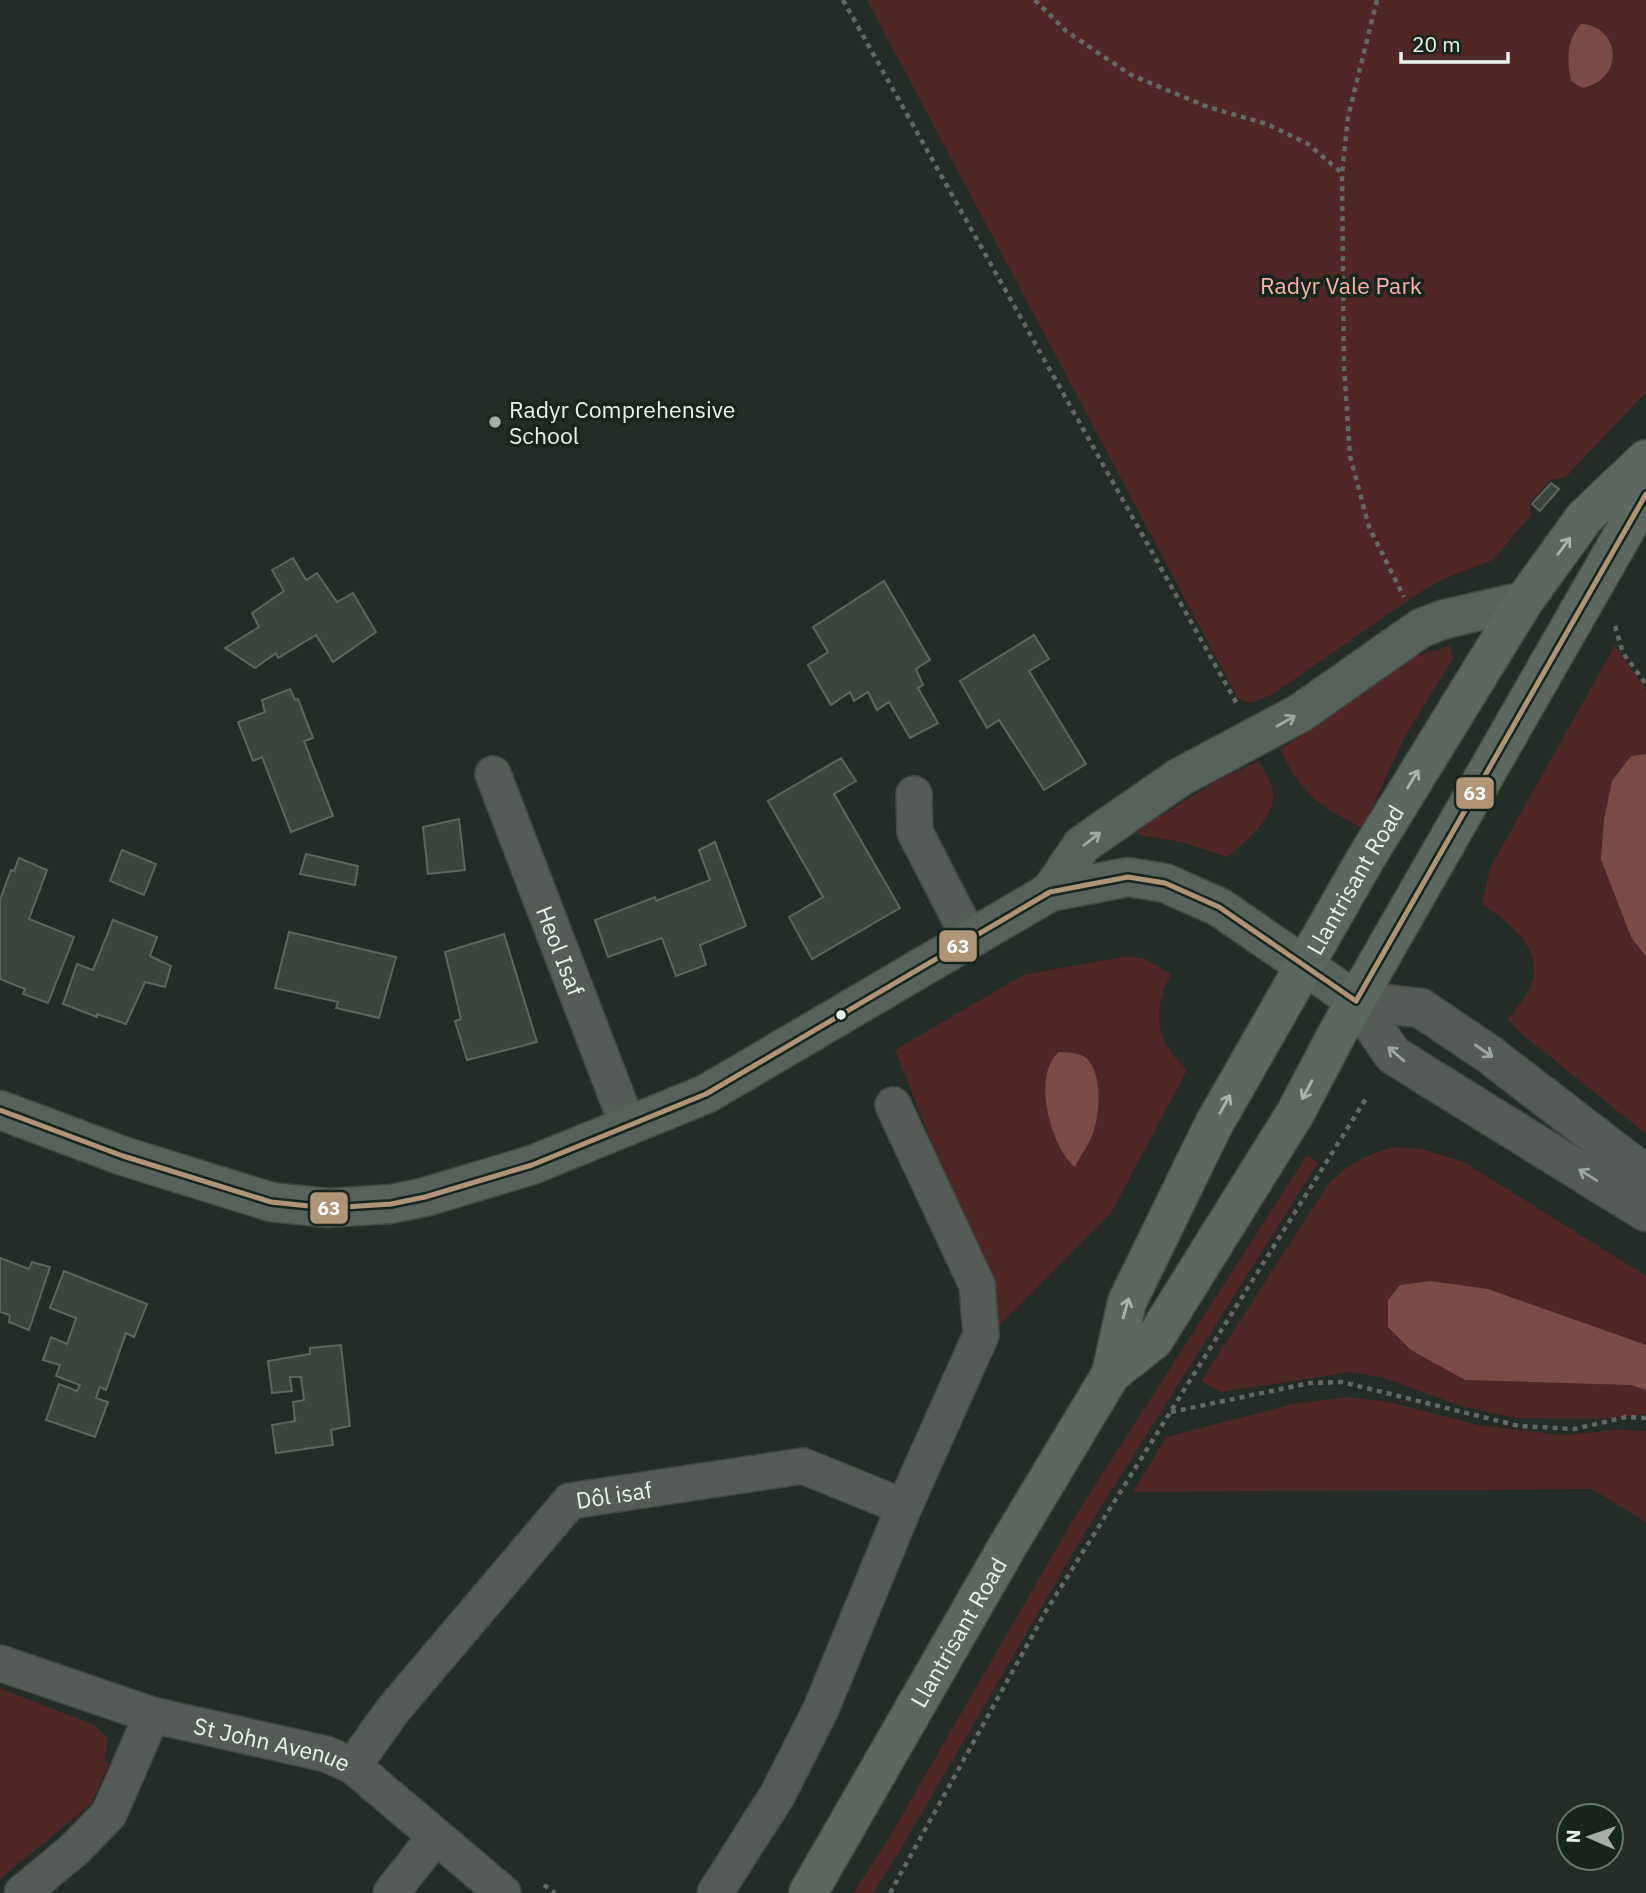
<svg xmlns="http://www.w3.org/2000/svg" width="1646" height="1893" font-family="'IBM Plex Sans',sans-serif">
  <rect width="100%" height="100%" fill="#242c27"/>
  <g fill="#4f2724">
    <path d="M867,0H1646V392L1565,478L1550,480L1529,504L1531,515L1493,560L1448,577L1422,591L1273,694L1251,703L1238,699Z"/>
    <path d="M1450,645L1453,658L1404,738L1363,828C1319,807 1301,793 1280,749C1327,722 1369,686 1415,657C1427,650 1439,652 1450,645Z"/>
    <path d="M1615,645L1646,690V754L1631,756V937L1646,957V1134L1523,1035L1508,1019C1515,1009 1525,999 1530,987C1547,951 1508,921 1482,904L1490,868Z"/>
    <path d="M1259,761C1264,770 1271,781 1273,791C1277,816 1244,843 1227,857L1182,842L1143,836L1135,830L1140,816H1161L1218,780Z"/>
    <path d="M1129,956L1144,959L1171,974C1151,1012 1155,1040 1187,1070L1111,1213L999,1326L994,1298L895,1050L1023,975Z"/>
    <path d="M1394,1147L1422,1149L1464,1162L1646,1276V1414L1602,1419L1516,1418L1464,1407L1384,1378L1351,1372L1221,1392L1201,1381L1327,1186C1347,1164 1366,1155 1394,1147Z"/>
    <path d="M1307,1155L1318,1163L1087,1529L902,1847L873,1893H853L889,1838L1074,1518Z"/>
    <path d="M1347,1397L1389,1402L1478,1425L1562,1435L1617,1430L1646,1431V1522L1592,1489L1133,1492L1166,1437L1293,1404Z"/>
    <path d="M0,1688L96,1726L108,1739L104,1761L109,1764L91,1804L0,1879Z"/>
  </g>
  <g fill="#7c4b46">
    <path d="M1581,24C1618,25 1628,78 1582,88L1571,81C1567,61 1566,40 1581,24Z"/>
    <path d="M1646,754V957L1631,937L1601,859L1604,820L1612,781L1631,756Z"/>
    <path d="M1059,1052C1069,1053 1078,1052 1086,1058C1103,1073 1100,1114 1093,1133C1089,1145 1080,1156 1075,1167C1051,1147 1031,1075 1059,1052Z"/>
    <path d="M1430,1281L1488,1289L1646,1345V1390L1631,1385L1465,1380L1411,1350L1388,1327V1300L1400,1285Z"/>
  </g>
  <g fill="#39463e" stroke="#5f6661" stroke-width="2">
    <path d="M1551,483L1559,489L1540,511L1532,504Z"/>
    <path d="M293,558L306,580L317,573L337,602L353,593L376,632L333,662L316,635L278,658L276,653L255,668L225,648L259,627L252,613L284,591L272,570Z"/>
    <path d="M884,581L930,660L916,669L923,685L918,688L938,723L910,738L889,702L877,710L868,692L854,701L850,692L831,705L808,665L828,652L813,627Z"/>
    <path d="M1034,635L1049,659L1029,671L1086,764L1044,790L999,720L987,728L960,681Z"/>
    <path d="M290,689L295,700L298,699L313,738L304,741L333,816L291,832L262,757L253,761L238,722L265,712L262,700Z"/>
    <path d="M841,758L856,781L834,794L900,908L812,959L789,917L823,897L768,801Z"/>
    <path d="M459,819L465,870L428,874L423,827Z"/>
    <path d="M715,842L746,926L700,945L706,965L676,976L662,938L608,957L595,920L655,897L656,901L710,880L699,850Z"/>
    <path d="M122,850L156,864L144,895L110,881Z"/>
    <path d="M306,854L358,866L355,885L300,874Z"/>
    <path d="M19,858L47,870L29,919L74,937L48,1003L23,994L25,989L0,979V900L11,870L14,871Z"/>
    <path d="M113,920L157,937L150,956L171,966L165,987L145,982L126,1024L97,1014V1017L63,1004L77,964L93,970Z"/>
    <path d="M289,932L396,957L379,1018L336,1008L338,1002L275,988Z"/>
    <path d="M504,934L537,1042L467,1060L455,1021L461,1019L445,952Z"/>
    <path d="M0,1258L29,1269L32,1262L50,1267L29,1330L9,1322L10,1315L0,1312Z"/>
    <path d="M64,1271L147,1304L134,1337L126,1333L106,1390L100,1387L96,1398L108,1402L95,1437L46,1420L59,1384L77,1391L80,1385L56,1376L60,1365L43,1360L51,1337L67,1344L76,1318L50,1308Z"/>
    <path d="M341,1345L350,1426L331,1430L333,1445L276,1453L272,1425L295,1421L293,1402L304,1400L301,1377H290L292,1391L272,1393L268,1361L310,1354V1348Z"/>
  </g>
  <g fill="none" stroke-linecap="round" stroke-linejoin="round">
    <defs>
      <g id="minor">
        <path id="s1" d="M493,774L628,1126"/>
        <path d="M914,794L915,832L969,937"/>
        <path d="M893,1105L977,1285L981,1335L904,1507"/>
        <path id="s2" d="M0,1663L152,1715L326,1754L353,1766L503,1893"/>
        <path id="s3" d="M353,1766L393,1710L570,1501L803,1466L904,1507L821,1709L778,1794L715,1893"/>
        <path d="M22,1893L75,1849L109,1814L152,1715"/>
        <path d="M391,1893L435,1837"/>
      </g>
      <g id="tertiary">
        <path d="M1356,1001L1393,1055L1646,1212"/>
        <path d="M1356,1001L1421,1008L1490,1055L1646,1175"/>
      </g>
      <g id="secondary">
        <path d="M1050,892L1082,845L1132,810L1180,777L1300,713L1421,628L1445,619L1524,601"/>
        <path d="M0,1110L123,1156L271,1202L328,1208L391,1204L425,1197L532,1165L706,1094L1050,892L1128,877L1165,883L1219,907L1356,1001"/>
      </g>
      <g id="primary">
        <path d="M1111,1374L1154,1340L1296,1112L1339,1030L1646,494"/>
        <path id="s4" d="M808,1893L1007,1547L1111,1374L1127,1302L1214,1124L1366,858L1524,601L1584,518L1646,459"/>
      </g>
    </defs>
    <use href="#minor" stroke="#424944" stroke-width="38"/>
    <use href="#tertiary" stroke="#424944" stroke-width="41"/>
    <use href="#secondary" stroke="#424944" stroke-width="41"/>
    <use href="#primary" stroke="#424944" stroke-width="41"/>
    <g stroke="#646966" stroke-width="4.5" stroke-dasharray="5 5" stroke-linecap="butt">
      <path d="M843,0L1237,704"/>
      <path d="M1035,0L1066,31L1131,75L1208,107L1267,124L1308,144L1342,173"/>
      <path d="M1377,0L1348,117L1342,173L1344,367L1350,456L1369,527L1404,597"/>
      <path d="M1615,626L1623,653L1646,684"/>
      <path d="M1171,1412L1310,1383L1342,1382L1519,1426L1574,1429L1626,1417L1646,1418"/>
      <path d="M544,1885L555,1893"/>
      <path d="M890,1893L1046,1611L1367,1097"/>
    </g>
    <use href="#minor" stroke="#555b57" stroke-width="35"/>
    <use href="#tertiary" stroke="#555b57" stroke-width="38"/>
    <use href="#secondary" stroke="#57625b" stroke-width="38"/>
    <use href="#primary" stroke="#5a6860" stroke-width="38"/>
    <defs>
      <path id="bus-1" d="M0,1110L123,1156L271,1202L328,1208L391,1204L425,1197L532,1165L706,1094L1050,892L1128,877L1165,883L1219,907L1356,1001L1646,494"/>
    </defs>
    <use href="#bus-1" stroke="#17261c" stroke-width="10"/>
    <use href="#bus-1" stroke="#af9478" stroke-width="5"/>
  </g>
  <defs><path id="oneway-shaft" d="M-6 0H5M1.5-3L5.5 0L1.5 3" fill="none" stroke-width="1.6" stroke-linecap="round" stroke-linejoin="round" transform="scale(1.75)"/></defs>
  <g stroke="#a9b4ad">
    <use href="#oneway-shaft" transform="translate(1564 546) rotate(-54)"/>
    <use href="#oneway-shaft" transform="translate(1413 779) rotate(-59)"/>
    <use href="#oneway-shaft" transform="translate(1307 1090) rotate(118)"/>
    <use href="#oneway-shaft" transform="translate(1225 1104) rotate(-61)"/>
    <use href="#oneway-shaft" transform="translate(1126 1308) rotate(-74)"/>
  </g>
  <g stroke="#a0aaa4">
    <use href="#oneway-shaft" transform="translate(1286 721) rotate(-30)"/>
    <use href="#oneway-shaft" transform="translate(1092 839) rotate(-37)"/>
  </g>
  <g stroke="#9fa7a2">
    <use href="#oneway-shaft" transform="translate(1484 1051) rotate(35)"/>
    <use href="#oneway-shaft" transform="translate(1396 1054) rotate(-139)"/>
    <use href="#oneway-shaft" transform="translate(1588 1175) rotate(-148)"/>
  </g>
  <circle fill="#a4ada7" stroke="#17261c" stroke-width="2.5" cx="495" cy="422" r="7"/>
  <circle fill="#e9f3ec" stroke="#17261c" stroke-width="2.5" cx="841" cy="1015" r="6"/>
  <g text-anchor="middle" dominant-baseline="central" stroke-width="7" stroke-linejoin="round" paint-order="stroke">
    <g font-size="23" fill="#fab3ab" stroke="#17261c">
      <text x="1341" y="285">Radyr Vale Park</text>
    </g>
    <g font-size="23" fill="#e9f3ec" stroke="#17261c" text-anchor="start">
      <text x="509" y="409">Radyr Comprehensive<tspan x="509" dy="26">School</tspan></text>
    </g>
    <g font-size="23" fill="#e9f3ec" stroke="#17261c">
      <text stroke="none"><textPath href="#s4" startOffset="1155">Llantrisant Road</textPath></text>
      <text stroke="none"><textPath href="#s1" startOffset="189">Heol Isaf</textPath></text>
      <text stroke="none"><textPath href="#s3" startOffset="387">Dôl isaf</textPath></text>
      <text stroke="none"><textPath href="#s4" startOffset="301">Llantrisant Road</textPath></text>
      <text stroke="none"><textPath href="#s2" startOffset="284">St John Avenue</textPath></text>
    </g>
  </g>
  <g stroke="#17261c" stroke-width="2.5">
    <rect x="1455" y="776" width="40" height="34" rx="7" fill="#af9478"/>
    <rect x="938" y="929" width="40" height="34" rx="7" fill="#af9478"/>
    <rect x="309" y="1191" width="40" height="34" rx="7" fill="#af9478"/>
  </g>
  <g font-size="19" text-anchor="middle" font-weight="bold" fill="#fff">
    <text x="1475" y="800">63</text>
    <text x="958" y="953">63</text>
    <text x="329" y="1215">63</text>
  </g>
  <g transform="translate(1590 1837) rotate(272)"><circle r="33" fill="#17261c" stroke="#6b786f" stroke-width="2"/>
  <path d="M0-5L12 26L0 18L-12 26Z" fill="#a4ada7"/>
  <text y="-10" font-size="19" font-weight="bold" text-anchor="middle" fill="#e9f3ec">N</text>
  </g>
  <path d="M1401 52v10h107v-10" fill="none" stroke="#e9f3ec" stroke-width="3.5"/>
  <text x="1412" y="52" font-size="21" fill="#e9f3ec" stroke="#17261c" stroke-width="5" paint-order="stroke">20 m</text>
</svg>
